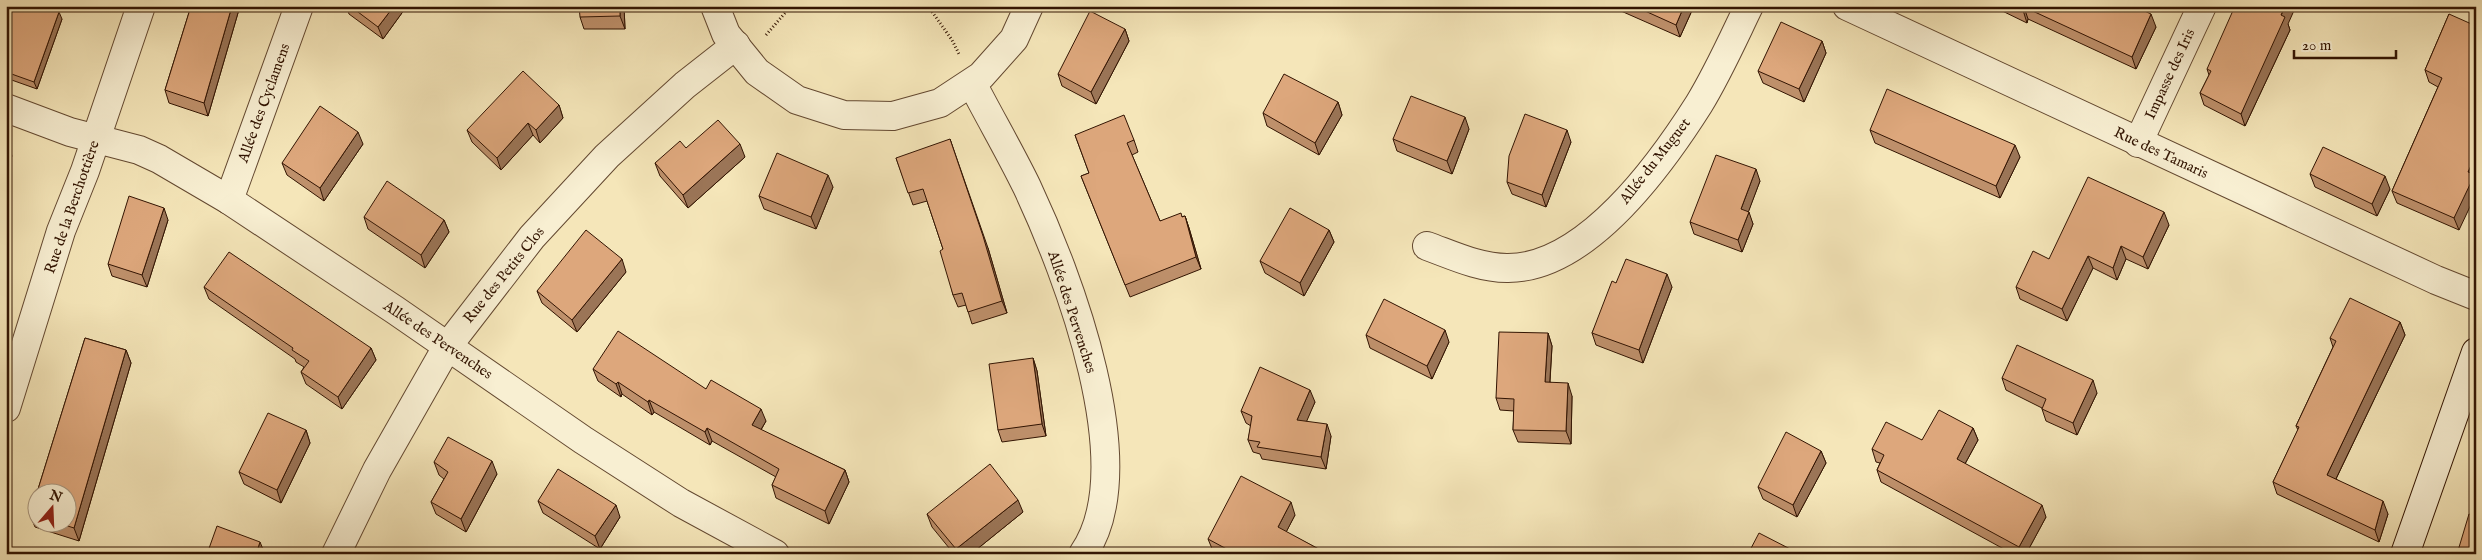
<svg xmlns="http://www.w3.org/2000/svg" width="2482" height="560" font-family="'IM FELL English',serif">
  <rect width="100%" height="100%" fill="#f5e6b9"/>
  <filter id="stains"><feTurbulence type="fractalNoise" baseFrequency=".004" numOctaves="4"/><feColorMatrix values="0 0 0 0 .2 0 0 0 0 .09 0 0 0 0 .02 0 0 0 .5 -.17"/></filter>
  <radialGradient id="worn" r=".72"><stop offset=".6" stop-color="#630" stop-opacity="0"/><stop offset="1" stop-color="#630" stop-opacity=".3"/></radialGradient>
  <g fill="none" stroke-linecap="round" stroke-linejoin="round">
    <defs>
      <g id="street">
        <path d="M715,6L726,34L757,72L797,100L844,115L893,116L940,103L981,76L1014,39L1029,6"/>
        <path d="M1847,6L2436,280L2476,296"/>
        <path d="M972,83C990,118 1010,152 1027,187C1067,272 1143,468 1083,554"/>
        <path d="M6,108L70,132L139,150L159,159L229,200L395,310L583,440L681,503L775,554"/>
        <path d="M2138,143L2202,6"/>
        <path d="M229,200L299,6"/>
        <path d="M1427,246C1452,255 1479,268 1507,268C1586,269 1661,164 1699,104C1718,73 1733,39 1749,6"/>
        <path d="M6,408L61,231L85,171L141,6"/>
        <path d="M336,554L377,470L447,347L532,237L607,156L685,85L736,45"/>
      </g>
      <path id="secondary" d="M2405,554L2476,352"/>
    </defs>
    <use href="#street" stroke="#634830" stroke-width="30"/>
    <use href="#secondary" stroke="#321402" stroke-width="30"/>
    <g stroke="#321402" stroke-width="3" stroke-dasharray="1 2.5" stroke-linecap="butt">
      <path d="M928,6L952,40L959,54"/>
      <path d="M766,35L791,6"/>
    </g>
    <use href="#street" stroke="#f8efd2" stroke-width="28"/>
    <use href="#secondary" stroke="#f8efd2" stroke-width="28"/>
  </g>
  <g fill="#be906b" stroke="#321402" fill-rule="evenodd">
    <path d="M191,6H240L208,116L169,103L165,90Z"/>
    <path d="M346,6H407L383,39L349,14Z"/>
    <path d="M624,6L625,29H584L580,17Z"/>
    <path d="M1619,6H1694L1680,37L1621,11Z"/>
    <path d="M1992,6H2134L2156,27L2136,69L2028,19L2027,23Z"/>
    <path d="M2449,14L2459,230L2397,203L2392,191L2438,87L2429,82L2425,70Z"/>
    <path d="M62,19L37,89L6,78V23Z"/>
    <path d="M2288,24L2290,30L2245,126L2204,105L2200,93L2209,75L2207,69Z"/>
    <path d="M1125,29L1129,41L1096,104L1062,86L1058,74Z"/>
    <path d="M1822,41L1826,53L1804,102L1763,83L1758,71Z"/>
    <path d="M1338,102L1342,115L1319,155L1267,126L1263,113Z"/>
    <path d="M559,105L563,118L540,143L533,135L501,170L472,142L467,130Z"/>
    <path d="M1469,129L1452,174L1397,151L1393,139Z"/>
    <path d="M1870,130L2020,157L2000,198L1875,143Z"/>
    <path d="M1075,135L1134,140L1138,152L1132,155L1160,221L1185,216L1189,228L1201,269L1130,297L1081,176L1089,173Z"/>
    <path d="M1571,142L1546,207L1512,194L1507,182Z"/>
    <path d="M363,144L324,201L287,175L282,163Z"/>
    <path d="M686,148L745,157L688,208L660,176L655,163Z"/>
    <path d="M896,158L988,248L1007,313L972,324L966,305L958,307L953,295L943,249L927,201L913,205Z"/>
    <path d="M2310,174L2390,189L2377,216L2315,187Z"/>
    <path d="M1760,181L1748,212L1753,224L1742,252L1694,234L1690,222Z"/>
    <path d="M833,187L816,229L764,209L759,196Z"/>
    <path d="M364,217L444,220L449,232L425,268L368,229Z"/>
    <path d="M168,220L147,287L112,276L108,264Z"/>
    <path d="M2169,225L2148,269L2126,259L2117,280L2093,268L2067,321L2020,299L2016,287L2049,259Z"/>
    <path d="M1329,230L1334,242L1304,296L1265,273L1260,261Z"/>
    <path d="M626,272L577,332L542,303L537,291Z"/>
    <path d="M1616,283L1672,287L1643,363L1596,345L1592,333Z"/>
    <path d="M204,287L371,348L376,360L342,409L306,384L301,372L304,367L296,362L295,359L209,299Z"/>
    <path d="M2400,322L2405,335L2336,479L2388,514L2379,542L2277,494L2273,482L2298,430L2296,426L2333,347L2330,338Z"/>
    <path d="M1548,333L1552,346L1550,382L1572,396L1571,444L1518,442L1513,430L1514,411L1500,410L1496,398Z"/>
    <path d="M1366,335L1449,342L1432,379L1370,348Z"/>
    <path d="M85,338L126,350L131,363L79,541L35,527L30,515ZM38,492H68V522H38Z"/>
    <path d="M1033,358L1037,371L1046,436L1002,442L998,430Z"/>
    <path d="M593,369L706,389L766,421L761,430L845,470L849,482L829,524L776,498L772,485L776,477L712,441L710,445L654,412L652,415L622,394L621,397L598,381Z"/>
    <path d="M2002,378L2097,393L2077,435L2046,421L2042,409V408L2006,390Z"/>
    <path d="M1315,402L1306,421L1331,436L1326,469L1262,459L1260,454L1253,452L1248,440L1251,426L1246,423L1241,411Z"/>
    <path d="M1973,428L1978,440L1965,464L2046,517L2026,554H2013L1881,482L1877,470L1880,463L1876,462L1872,449L1922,440Z"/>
    <path d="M306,430L310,443L281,503L244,484L239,472Z"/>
    <path d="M1821,451L1826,463L1797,517L1763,499L1758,487Z"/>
    <path d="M434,462L497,474L466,532L436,514L431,502L444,479L439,475Z"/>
    <path d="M538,501L620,517L600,549L543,513Z"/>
    <path d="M1023,512L971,554H954L932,527L927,514Z"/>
    <path d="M1295,515L1286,532L1328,554H1217L1213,551L1208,539Z"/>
  </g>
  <g fill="#9b7557" stroke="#321402">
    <path d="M232,6H240L208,116L204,103Z"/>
    <path d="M394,6H407L383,39L378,27Z"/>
    <path d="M620,6H624L625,29L620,16Z"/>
    <path d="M1684,6H1694L1680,37L1676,25Z"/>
    <path d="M2285,6H2296L2288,24L2290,30L2245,126L2241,114Z"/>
    <path d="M2024,7L2028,19L2027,23L2023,10Z"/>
    <path d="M59,12L62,19L37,89L34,82Z"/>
    <path d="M2151,14L2156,27L2136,69L2132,57Z"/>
    <path d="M1125,29L1129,41L1096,104L1091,92Z"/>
    <path d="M1822,41L1826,53L1804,102L1799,89Z"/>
    <path d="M1338,102L1342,115L1319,155L1315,143Z"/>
    <path d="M559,105L563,118L540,143L536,130Z"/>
    <path d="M1465,117L1469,129L1452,174L1447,161Z"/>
    <path d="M528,123L533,135L501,170L497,158Z"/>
    <path d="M1567,130L1571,142L1546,207L1542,195Z"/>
    <path d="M358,132L363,144L324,201L320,188Z"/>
    <path d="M950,139L988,248L1007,313L1002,301Z"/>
    <path d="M740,144L745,157L688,208L683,195Z"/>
    <path d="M2015,145L2020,157L2000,198L1996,186Z"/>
    <path d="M10,149L12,156L6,173V159Z"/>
    <path d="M2476,155V194L2459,230L2454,218L2468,172Z"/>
    <path d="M1756,169L1760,181L1745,221L1741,209Z"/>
    <path d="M828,175L833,187L816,229L811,217Z"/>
    <path d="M2385,176L2390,189L2377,216L2372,204Z"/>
    <path d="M164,208L168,220L147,287L142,275Z"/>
    <path d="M1749,212L1753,224L1742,252L1738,240Z"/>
    <path d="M2164,212L2169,225L2148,269L2143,257Z"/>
    <path d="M1185,216L1189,228L1201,269L1196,257Z"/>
    <path d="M444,220L449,232L425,268L421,255Z"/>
    <path d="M1329,230L1334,242L1304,296L1300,283Z"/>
    <path d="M2121,246L2126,259L2117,280L2113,268Z"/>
    <path d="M2088,256L2093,268L2067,321L2062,309Z"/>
    <path d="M622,259L626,272L577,332L572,320Z"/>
    <path d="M1667,274L1672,287L1643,363L1639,350Z"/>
    <path d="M2400,322L2405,335L2332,487L2327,475Z"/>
    <path d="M1445,330L1449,342L1432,379L1427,366Z"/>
    <path d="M1548,333L1552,346L1549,394L1545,382Z"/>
    <path d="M371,348L376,360L342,409L338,397Z"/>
    <path d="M126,350L131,363L79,541L74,528Z"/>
    <path d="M1033,358L1037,371L1046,436L1042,424Z"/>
    <path d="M2093,380L2097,393L2077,435L2073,423Z"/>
    <path d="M618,382L622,394L621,397L616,384Z"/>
    <path d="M1568,383L1572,396L1571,444L1566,431Z"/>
    <path d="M1310,390L1315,402L1302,432L1297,420Z"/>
    <path d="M649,400L654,412L652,415L648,402Z"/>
    <path d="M761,409L766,421L756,438L752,425Z"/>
    <path d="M1327,424L1331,436L1326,469L1321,457Z"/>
    <path d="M707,428L712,441L710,445L705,432Z"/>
    <path d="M1973,428L1978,440L1961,471L1957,459Z"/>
    <path d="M306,430L310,443L281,503L277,490Z"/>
    <path d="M1821,451L1826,463L1797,517L1793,505Z"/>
    <path d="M492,461L497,474L466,532L461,519Z"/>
    <path d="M845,470L849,482L829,524L825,511Z"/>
    <path d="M1018,500L1023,512L971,554H958L956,549Z"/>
    <path d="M2383,501L2388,514L2379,542L2375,530Z"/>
    <path d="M1291,502L1295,515L1282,540L1278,527Z"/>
    <path d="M616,505L620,517L600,549L595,536Z"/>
    <path d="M2042,505L2046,517L2026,554H2021L2019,547Z"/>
    <path d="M260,542L265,554H256Z"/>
  </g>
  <g fill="#dda77c" stroke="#321402">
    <path d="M12,6H42L59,12L34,82L6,72V23Z"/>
    <path d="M191,6H232L204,103L165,90Z"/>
    <path d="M350,6H394L378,27Z"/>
    <path d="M579,6H620V16L580,17Z"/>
    <path d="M1634,6H1684L1676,25Z"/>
    <path d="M2014,6H2134L2151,14L2132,57L2024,7L2023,10Z"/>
    <path d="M2235,6H2285L2281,15L2285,17L2241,114L2200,93L2211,71L2207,69Z"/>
    <path d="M1090,11L1125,29L1091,92L1058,74Z"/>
    <path d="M2449,14L2476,26V103L2473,110L2476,111V155L2468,172L2475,174L2454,218L2392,191L2442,78L2425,70Z"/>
    <path d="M1781,22L1822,41L1799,89L1758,71Z"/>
    <path d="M523,71L559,105L536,130L528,123L497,158L467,130Z"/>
    <path d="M1284,74L1338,102L1315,143L1263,113Z"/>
    <path d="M1887,89L2015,145L1996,186L1870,130Z"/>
    <path d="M1411,96L1465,117L1447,161L1393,139Z"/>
    <path d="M320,106L358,132L320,188L282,163Z"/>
    <path d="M1525,114L1567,130L1542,195L1507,182L1509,156Z"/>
    <path d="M1124,115L1134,140L1127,143L1160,221L1181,213L1182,217L1185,216L1196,257L1125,285L1081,176L1089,173L1075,135Z"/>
    <path d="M718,120L740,144L683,195L655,163L680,141L686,148Z"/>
    <path d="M950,139L983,236L1002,301L968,312L962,293L953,295L940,251L943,249L923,189L908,193L896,158Z"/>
    <path d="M2323,147L2385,176L2372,204L2310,174Z"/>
    <path d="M6,148L10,149L6,159Z"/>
    <path d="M777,153L828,175L811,217L759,196Z"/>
    <path d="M1716,155L1756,169L1741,209L1749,212L1738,240L1690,222Z"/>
    <path d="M2088,177L2164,212L2143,257L2121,246L2113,268L2088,256L2062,309L2016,287L2033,251L2049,259Z"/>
    <path d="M387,181L444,220L421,255L364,217Z"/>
    <path d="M129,196L164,208L142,275L108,264Z"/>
    <path d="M1290,208L1329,230L1300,283L1260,261Z"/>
    <path d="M586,230L622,259L572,320L537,291Z"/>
    <path d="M229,252L371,348L338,397L301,372L309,361L292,350L293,348L204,287Z"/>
    <path d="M1626,259L1667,274L1639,350L1592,333L1612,281L1616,283Z"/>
    <path d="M2350,298L2400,322L2327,475L2383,501L2375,530L2273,482L2299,427L2296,426L2336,341L2330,338Z"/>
    <path d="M1384,299L1445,330L1427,366L1366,335Z"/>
    <path d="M618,331L706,389L711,380L761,409L752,425L845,470L825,511L772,485L779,469L707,428L705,432L649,400L648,402L618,382L616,384L593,369Z"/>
    <path d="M1499,332L1548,333L1545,382L1568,383L1566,431L1513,430L1514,399L1496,398Z"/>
    <path d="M85,338L126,350L74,528L55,522H68V492H38V517L30,515Z"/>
    <path d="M2017,345L2093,380L2073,423L2042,409L2046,399L2002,378Z"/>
    <path d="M1033,358L1042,424L998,430L989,364Z"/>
    <path d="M1260,367L1310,390L1297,420L1327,424L1321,457L1257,447L1260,442L1248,440L1252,416L1241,411Z"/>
    <path d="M1939,410L1973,428L1957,459L2042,505L2019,547L1877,470L1884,455L1872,449L1886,422L1922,440Z"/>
    <path d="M268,413L306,430L277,490L239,472Z"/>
    <path d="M1786,432L1821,451L1793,505L1758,487Z"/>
    <path d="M448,437L492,461L461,519L431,502L448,472L434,462Z"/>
    <path d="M990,464L1018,500L956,549L927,514Z"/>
    <path d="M558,469L616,505L595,536L538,501Z"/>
    <path d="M1241,476L1291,502L1278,527L1328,554H1236L1208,539Z"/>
    <path d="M2469,514L2476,516V554H2457Z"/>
    <path d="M217,526L260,542L256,554H207Z"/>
    <path d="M1759,533L1794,551L1793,554H1748Z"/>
  </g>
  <g text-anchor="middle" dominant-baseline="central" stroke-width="5" stroke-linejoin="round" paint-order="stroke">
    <g font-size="15" fill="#321402" stroke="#f8efd2">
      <text transform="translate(2170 74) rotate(-65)">Impasse des Iris</text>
      <text transform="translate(264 103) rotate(-70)">Allée des Cyclamens</text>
      <text transform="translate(2161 153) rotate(25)">Rue des Tamaris</text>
      <text transform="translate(1655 161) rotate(-52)">Allée du Muguet</text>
      <text transform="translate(72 207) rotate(-71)">Rue de la Berchottière</text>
      <text transform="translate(504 275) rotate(-51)">Rue des Petits Clos</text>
      <text transform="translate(1072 312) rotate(72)">Allée des Pervenches</text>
      <text transform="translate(438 340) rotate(34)">Allée des Pervenches</text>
    </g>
  </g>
  <rect width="2482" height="560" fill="none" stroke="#f5e6b9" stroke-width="25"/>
  <rect x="8" y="8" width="2467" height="545" fill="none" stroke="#321402" stroke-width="2.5"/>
  <rect x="12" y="12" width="2457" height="535" fill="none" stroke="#321402"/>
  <g transform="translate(52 508) rotate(19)"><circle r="24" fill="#f8efd2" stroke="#a9977f"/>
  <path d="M0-4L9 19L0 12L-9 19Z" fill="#8f2418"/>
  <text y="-8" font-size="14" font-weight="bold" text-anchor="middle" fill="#321402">N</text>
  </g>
  <path d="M2294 50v8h102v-8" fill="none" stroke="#321402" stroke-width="2.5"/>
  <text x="2302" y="50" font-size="15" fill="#321402" stroke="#f8efd2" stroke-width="4" paint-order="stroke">20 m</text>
  <rect width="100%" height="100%" filter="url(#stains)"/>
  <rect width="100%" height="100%" fill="url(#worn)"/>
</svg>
